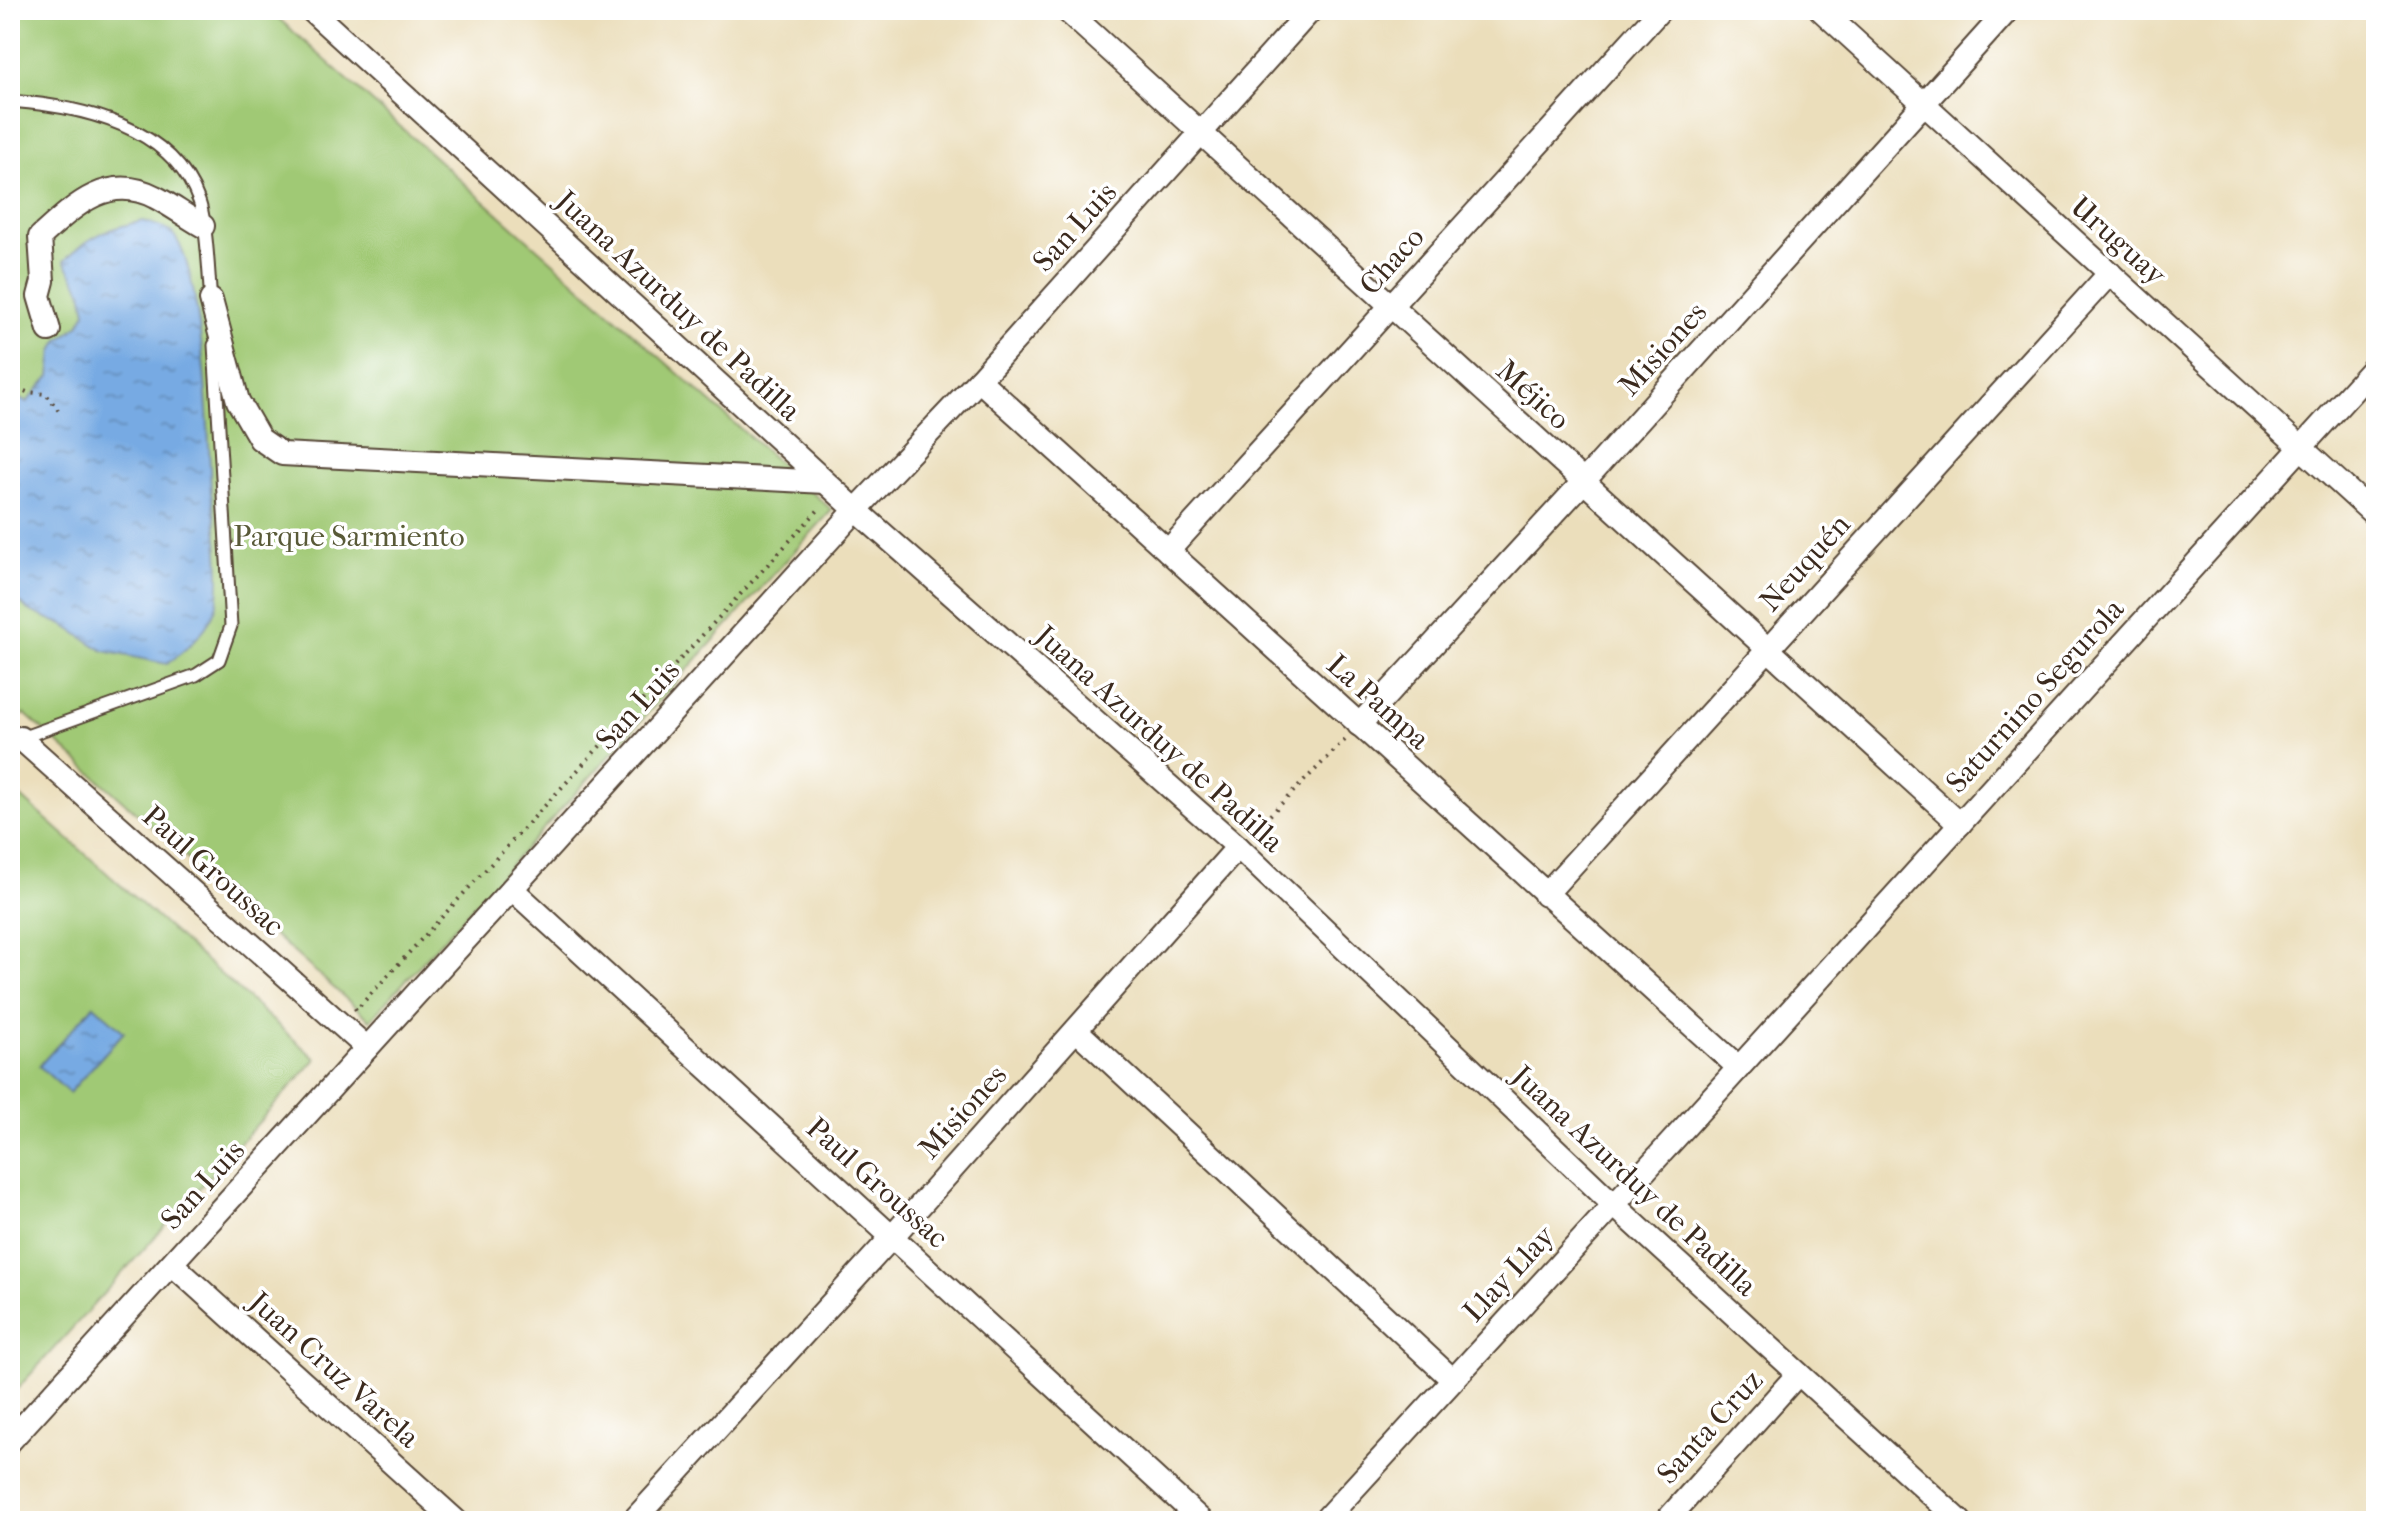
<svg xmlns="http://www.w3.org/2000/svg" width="2386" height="1531" font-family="'IM FELL French Canon',serif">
  <defs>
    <pattern id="water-ripples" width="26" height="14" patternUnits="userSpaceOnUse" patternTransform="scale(2)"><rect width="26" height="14" fill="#77aae3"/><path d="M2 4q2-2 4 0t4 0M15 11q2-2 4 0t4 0" fill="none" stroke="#638bb7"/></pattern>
  </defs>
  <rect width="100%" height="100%" fill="#fff"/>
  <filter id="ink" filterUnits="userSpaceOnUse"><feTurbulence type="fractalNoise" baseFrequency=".0125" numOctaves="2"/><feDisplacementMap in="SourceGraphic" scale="16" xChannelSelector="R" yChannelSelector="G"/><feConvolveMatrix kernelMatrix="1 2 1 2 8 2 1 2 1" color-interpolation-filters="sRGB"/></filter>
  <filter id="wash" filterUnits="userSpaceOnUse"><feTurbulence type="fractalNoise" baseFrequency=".006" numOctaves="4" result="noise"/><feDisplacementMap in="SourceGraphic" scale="32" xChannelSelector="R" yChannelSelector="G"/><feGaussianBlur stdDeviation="1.8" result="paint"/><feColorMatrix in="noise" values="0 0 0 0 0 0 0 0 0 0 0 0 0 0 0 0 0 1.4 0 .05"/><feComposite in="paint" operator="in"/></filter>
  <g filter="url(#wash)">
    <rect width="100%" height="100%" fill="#ebdebb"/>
    <g fill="#a0c975" stroke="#6e7a4a" stroke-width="2">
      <path d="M10,10H269L832,510L370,1020L25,714L10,720Z"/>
      <path d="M10,787L316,1059L10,1397Z"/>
    </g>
    <g fill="url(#water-ripples)" stroke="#596a80" stroke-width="2">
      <path d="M144,221C152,224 166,227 172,233C204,267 209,443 211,493C216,517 223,586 216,607C209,630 186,650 167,664L104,651L65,626L28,610L10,592V396L27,402L50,376L53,351L58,341L79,325L86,312L82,291L64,261C90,235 108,228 144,221Z"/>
      <path d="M94,1005L124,1032L69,1093L39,1066Z"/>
    </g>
  </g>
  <g filter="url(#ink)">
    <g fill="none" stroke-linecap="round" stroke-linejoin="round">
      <defs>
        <g id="lane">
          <path d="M10,101C81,106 172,126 199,201C207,222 209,279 211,304"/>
          <path d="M21,738L196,675L219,660L231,626L214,345"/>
        </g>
        <g id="street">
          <path d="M311,10L856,510L1238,847L1614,1205L1960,1521"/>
          <path d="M1066,10L1960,824"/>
          <path d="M1821,10L2376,516"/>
          <path d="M211,300L238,401L260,439L282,454L825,482"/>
          <path d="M49,330L39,296L43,281L40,237C73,207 108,172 155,197C171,205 187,217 203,226"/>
          <path d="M979,380L1738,1067"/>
          <path d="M1168,551L1660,10"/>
          <path d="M1359,725L1584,481L2008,10"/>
          <path d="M10,742L20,738L367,1048"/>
          <path d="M512,889L1202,1521"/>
          <path d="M1545,895L2110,273"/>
          <path d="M1076,1030L1453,1380"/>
          <path d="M172,1264L456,1521"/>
          <path d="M10,1441L856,510L979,380L1311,10"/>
          <path d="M633,1521L892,1237L1238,847"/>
          <path d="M1324,1521L1676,1137L2376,365"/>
          <path d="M1666,1521L1798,1374"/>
        </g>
      </defs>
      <use href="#lane" stroke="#554536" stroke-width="15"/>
      <use href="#street" stroke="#554536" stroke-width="26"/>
      <g stroke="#554536" stroke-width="4" stroke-dasharray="2 6" stroke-linecap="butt">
        <path d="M280,10L290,19"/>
        <path d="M10,385L27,392L46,394L62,415"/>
        <path d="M1253,832L1346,739"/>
        <path d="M355,1008L356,1010L821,507"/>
      </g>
      <use href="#lane" stroke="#fff" stroke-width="11"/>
      <use href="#street" stroke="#fff" stroke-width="22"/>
    </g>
  </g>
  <g text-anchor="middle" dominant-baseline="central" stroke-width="7" stroke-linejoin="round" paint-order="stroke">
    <g font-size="30" fill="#3b2a1e" stroke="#fff">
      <text transform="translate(1075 227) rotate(-48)">San Luis</text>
      <text transform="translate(2118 241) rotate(42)">Uruguay</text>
      <text transform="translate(1392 261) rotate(-48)">Chaco</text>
      <text transform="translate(678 306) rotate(43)">Juana Azurduy de Padilla</text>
      <text transform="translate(1663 349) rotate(-48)">Misiones</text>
      <text transform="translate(1533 395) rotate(42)">Méjico</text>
      <text transform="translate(1805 563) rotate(-48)">Neuquén</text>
      <text transform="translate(2035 696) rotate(-48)">Saturnino Segurola</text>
      <text transform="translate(1378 702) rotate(42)">La Pampa</text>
      <text transform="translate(638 705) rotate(-48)">San Luis</text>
      <text transform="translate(1159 739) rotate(42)">Juana Azurduy de Padilla</text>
      <text transform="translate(213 871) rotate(42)">Paul Groussac</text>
      <text transform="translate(963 1112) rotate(-48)">Misiones</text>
      <text transform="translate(1634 1181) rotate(43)">Juana Azurduy de Padilla</text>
      <text transform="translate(877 1183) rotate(42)">Paul Groussac</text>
      <text transform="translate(203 1185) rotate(-48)">San Luis</text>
      <text transform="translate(1509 1274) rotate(-47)">Llay Llay</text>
      <text transform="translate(334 1370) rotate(42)">Juan Cruz Varela</text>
      <text transform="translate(1710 1427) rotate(-48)">Santa Cruz</text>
    </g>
    <g font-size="30" fill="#595a38" stroke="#fff">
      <text x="349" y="536">Parque Sarmiento</text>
    </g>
  </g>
  <rect width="2386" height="1531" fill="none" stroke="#fff" stroke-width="40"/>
</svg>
